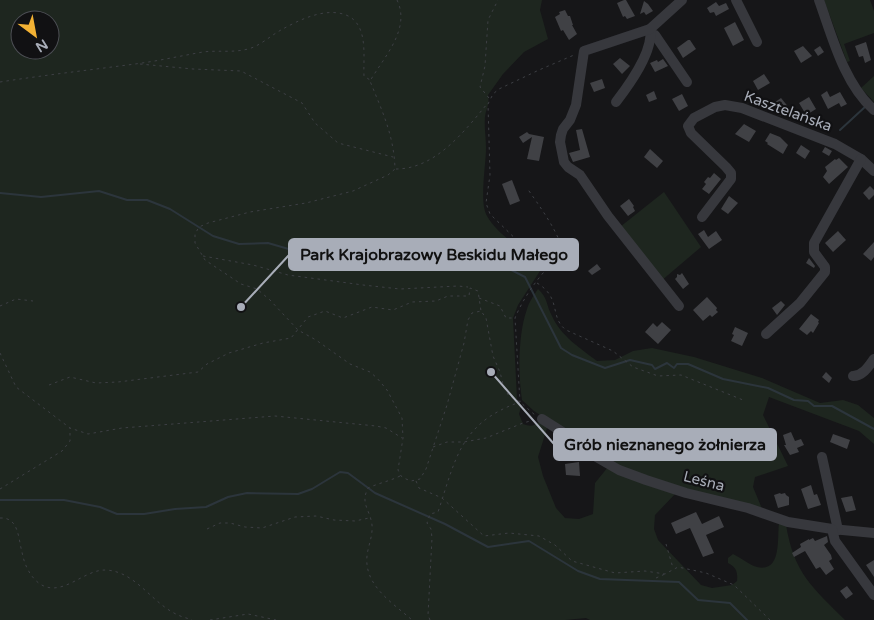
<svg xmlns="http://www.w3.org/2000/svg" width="874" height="620" font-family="'Varela Round',sans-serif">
  <rect width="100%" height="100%" fill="#161618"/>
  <g fill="#1e261f" fill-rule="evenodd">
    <path d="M0,0H542L540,10L548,39L524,52L503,74L488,95C490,104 486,109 485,117C484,127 486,137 486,148C486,165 479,203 487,216C500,239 528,249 540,271L518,305L513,318L517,399L521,407L519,414L523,424C531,427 534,426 541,421L548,425L538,457L543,476L556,508L565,518L579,519L593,514L595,483L608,467L676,493L655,515L654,529L658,540L701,585L712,588L732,585L737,581C738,572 736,567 728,563V558L733,554C740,557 751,566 757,567C782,573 777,538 779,523L786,525C794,573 812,587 845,620H590L586,618L565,620H0ZM20,20H50V50H20Z"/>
    <path d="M824,0H870L874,11V33L844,44L850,61L847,62Z"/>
    <path d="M874,76V102L861,88Z"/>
    <path d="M664,192L701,247L661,281L620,227Z"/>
    <path d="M538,289C548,298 546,305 552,316C561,336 580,348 597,361L615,360L633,351L652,348L694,357L762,378L820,403L843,400L858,405L874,418V444L859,431L769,397L763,415L788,466L755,477L753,487L763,511L686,491L620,468L534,411L522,400C518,375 518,334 527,309C529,302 534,295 538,289Z"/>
  </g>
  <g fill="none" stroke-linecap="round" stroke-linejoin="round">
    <g stroke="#2c353c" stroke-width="2">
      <path d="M840,130L866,106"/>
      <path d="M0,193L41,197L99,191L127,200H147L170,209L213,236L239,244L268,243L316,257L383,263L439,262L454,263L488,258L525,277L561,348L572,355L605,368L630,360L652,365L655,369L667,363L674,368L677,364H688L723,379L768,388L794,400L808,401L814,406H832L874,429"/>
      <path d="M0,500H64L100,507L117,514H144L175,509L206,507L228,497L247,493L298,494L312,489L340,472L348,473L375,493L445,524L488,547L529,541L578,571L600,579L679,582L698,600L730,603L747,620"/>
    </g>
  </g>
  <g fill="#404145">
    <path d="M624,0H626L635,16L627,19L625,16L623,17L617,3Z"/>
    <path d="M644,1L648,4L653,11L646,15L644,12L640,14Z"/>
    <path d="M716,2L719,6L726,3L729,9L716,16L714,12L710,13L707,8Z"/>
    <path d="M565,10L568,16H570L573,25H572L577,34L569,40L563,30L561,31L555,17L560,14L559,12Z"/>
    <path d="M735,22L744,40L733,46L724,28Z"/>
    <path d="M688,40H690L696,49L683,58L677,48Z"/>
    <path d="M866,42L871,60L865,63L863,56L859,57L855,46Z"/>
    <path d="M803,46L812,56L801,63L794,51Z"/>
    <path d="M820,46L824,52L818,56L814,50Z"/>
    <path d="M620,58L630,66L622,74L613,64Z"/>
    <path d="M663,59L668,66L655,72L650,63L657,60L658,62Z"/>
    <path d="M764,74L770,83L758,90L753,81Z"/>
    <path d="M602,79L605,88L594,92L590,83Z"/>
    <path d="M654,91L657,99L649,102L646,95Z"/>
    <path d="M827,91L830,97L840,92L847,104L841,107L839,103L828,109L821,95Z"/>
    <path d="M682,94L688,106L679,111L672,99Z"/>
    <path d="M809,97L816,109L808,114L807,112L805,113L799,103Z"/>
    <path d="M781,98L790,109L781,116L771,105Z"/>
    <path d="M744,124L756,131L749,142L735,134Z"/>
    <path d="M582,129L590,157L573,162L569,153L580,150L576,130Z"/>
    <path d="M527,132L529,134L544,137L539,161L527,159L532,137L523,143L519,137Z"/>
    <path d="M770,133L780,137L788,145L783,154L767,144L768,143L765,141Z"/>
    <path d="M801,145L810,151L805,159L796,153Z"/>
    <path d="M825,147L832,151L829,156L822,152Z"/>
    <path d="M650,149L663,161L657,168L644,157Z"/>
    <path d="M839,158L848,167L829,184L823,177L827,171L825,167L835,159L836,160Z"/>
    <path d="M714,173L721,179L709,194L702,189L706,184L704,182L708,177L710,178Z"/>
    <path d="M512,180L520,201L510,205L502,184Z"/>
    <path d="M870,186L874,190V195L869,200L863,193Z"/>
    <path d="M729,196L738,203L728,214L721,209Z"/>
    <path d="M629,199L634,206L633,207L635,211L628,216L620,206Z"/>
    <path d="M704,230L708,237L716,231L722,240L709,249L698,234Z"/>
    <path d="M838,231L846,240L833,252L825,243Z"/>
    <path d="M874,242V257L871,261L863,254Z"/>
    <path d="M809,258L815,266L814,268L806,263Z"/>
    <path d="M597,264L601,269L592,275L588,271Z"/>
    <path d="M682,273L689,284L683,289L675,279L677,277V274L680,275Z"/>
    <path d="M707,297L717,308L716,310L718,312L712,317L710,315L703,321L693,310Z"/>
    <path d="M781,301L785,305L777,315L772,308Z"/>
    <path d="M811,314L819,320L818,322L819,323L813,333L811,331L807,335L799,329Z"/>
    <path d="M662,322L671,330L658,344L645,332L653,323L657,327Z"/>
    <path d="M735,327L748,333L742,346L731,341L734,335L732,334Z"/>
    <path d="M826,372L832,378L829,383L822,377Z"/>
    <path d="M791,432L795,441L801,439L804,445L797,448L799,452L790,455L784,445H786L783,435Z"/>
    <path d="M833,434L850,440L847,449L830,442Z"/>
    <path d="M579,462L580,476L566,475L565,464Z"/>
    <path d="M811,485L814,495L817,494L821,505L808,509L801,489Z"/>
    <path d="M780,493L781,494L785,493L786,495L789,497V505L778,508L774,495Z"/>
    <path d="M852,496L856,510L846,512L841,498Z"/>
    <path d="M696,512L702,524L719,516L724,527L706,535L714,553L703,557L690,528L676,534L671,523Z"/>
    <path d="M827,536L828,542L824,545L831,555L832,559L829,561L834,569L826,575L820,567L816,569L805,551L794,557L792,553L801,547L800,544L809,539V540L813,538L815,541Z"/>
    <path d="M874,560V577L866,565Z"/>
    <path d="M847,586L853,594L846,599L840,591Z"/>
  </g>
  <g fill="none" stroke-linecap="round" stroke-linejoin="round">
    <g stroke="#3d3f44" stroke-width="1" stroke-dasharray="2.5 4" stroke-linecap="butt">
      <path d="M397,0C411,29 384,57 370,81C382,111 394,135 395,169L388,175L353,191L306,203L250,212L208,223L199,227L195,234V243L205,260L241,284L257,289L270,300L298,330L316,340L350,364L370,372L377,378L387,390L402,418L403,438L398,470L401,476L406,479L411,481L420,479L426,469L447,405L464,343L468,320L472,313L481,311L486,318L493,356L500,372L504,388L509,396L520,402L535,415"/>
      <path d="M140,64L193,69L241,71L302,103L315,123L338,143L393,157"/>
      <path d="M0,82C45,75 90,70 135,64C158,61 180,56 203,52C218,50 233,53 248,49C260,46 270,36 281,30C299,20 325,7 346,15C369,24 363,57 364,76L370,80"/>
      <path d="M489,98L480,87L485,66L488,20L498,0"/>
      <path d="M396,169C435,169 464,132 487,104"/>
      <path d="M527,250L490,214L486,203L490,175L488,104L493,94L499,89L539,70L574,55"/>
      <path d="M203,256L253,265L288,275L363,285L400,289L458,286L468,287"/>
      <path d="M537,283C562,298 549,317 566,330L613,351L633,367L658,376L681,375L743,400"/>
      <path d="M479,298L500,306L506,318H514"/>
      <path d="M0,306L16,299L33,301"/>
      <path d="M0,353L16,387L70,428L88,434L122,428L275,416L376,426L386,428L402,438"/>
      <path d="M49,385L70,377L96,383L118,382L198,372L207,364L229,353L263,343L291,338L308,317L325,311L343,318L372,307L393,310L412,302L436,301L448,296H469L470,288L478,291L481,311"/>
      <path d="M433,447L447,442H464L486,438L523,423L534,420"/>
      <path d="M400,476C390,481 379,483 368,488C360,504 370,509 372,525C373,536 368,546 367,556C364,586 393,603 412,620"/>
      <path d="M416,481L419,488L442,498L484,536L509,533L539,536L555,545L572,561L615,573L645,571L665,574L678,567L706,573L734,585L770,620"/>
      <path d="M0,489L62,451L70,441V428"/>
      <path d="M0,518C19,517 18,538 22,552C24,564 30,577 40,584C62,598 83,570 105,570C136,571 151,603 178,615C182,617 187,618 192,620"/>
      <path d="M207,529L220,523H230L245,527L262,528L295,517L316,516L334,520L355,521L369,518"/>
      <path d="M666,544L673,568"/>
      <path d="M656,578L665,574"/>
      <path d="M210,620L248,614L276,620"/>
      <path d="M430,620L428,615L432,538L431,529L427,523L430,514L438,512C456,458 460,423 520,402L515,318C525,294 542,272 561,254C566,241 535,200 527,188"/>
    </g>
    <g stroke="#37383d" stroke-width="10">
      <path d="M736,0L757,42"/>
      <path d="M819,0C832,36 844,84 874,110"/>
      <path d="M651,35H655L687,82"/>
      <path d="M616,102C629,85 654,51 650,29"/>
      <path d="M702,217L731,179V173L726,167L691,133L688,126L694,118L715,107L725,105L742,108L835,144L861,159L874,171"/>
      <path d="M679,306L608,216L580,175L568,167L564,162L560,142L561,135L563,129L570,120L576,105L584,51L650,29L682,0"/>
      <path d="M766,334L800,303L825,272V267L814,252V243L861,159"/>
      <path d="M853,376C863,376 869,366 874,359"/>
      <path d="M542,419L575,440L593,455L619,470L646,480L686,493L748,508L788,522L832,529L874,533"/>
      <path d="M822,457L838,530"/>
      <path d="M832,529L835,541L874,595"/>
    </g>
  </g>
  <g text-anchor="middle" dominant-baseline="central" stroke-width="4.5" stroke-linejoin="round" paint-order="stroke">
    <g font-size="15" fill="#a8adb8" stroke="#111113">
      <text transform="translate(788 111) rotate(20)">Kasztelańska</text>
      <text transform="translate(704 481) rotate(14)">Leśna</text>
    </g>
  </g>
  <path fill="none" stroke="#a8adb8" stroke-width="2" d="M241 307L289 255M491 372L554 444"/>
  <g fill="#a8adb8" stroke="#111113" stroke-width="2">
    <circle cx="241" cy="307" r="5"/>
    <circle cx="491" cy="372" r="5"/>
  </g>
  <g fill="#a8adb8" stroke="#a8adb8" stroke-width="2">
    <rect x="289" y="239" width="289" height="31" rx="5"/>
    <rect x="554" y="429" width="222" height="31" rx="5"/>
  </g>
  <g font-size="16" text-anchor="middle" font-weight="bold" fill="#111">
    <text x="434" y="260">Park Krajobrazowy Beskidu Małego</text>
    <text x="665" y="450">Grób nieznanego żołnierza</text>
  </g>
  <g transform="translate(35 35) rotate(148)"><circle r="24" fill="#111113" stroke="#4d4f55"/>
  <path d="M0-4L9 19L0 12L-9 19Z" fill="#f2b134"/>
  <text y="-8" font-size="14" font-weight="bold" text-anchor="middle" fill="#a8adb8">N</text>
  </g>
</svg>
